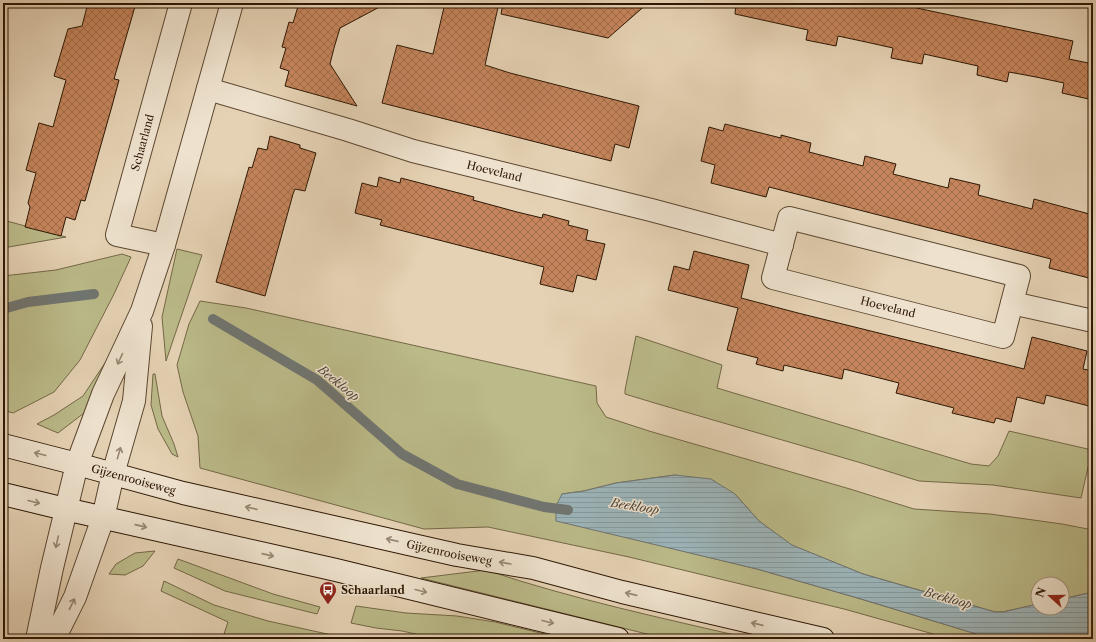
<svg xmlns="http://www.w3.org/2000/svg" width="1096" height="642" font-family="'Libre Caslon Text',serif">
  <defs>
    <pattern id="water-rules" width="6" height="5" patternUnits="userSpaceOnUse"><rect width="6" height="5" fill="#9cb4b9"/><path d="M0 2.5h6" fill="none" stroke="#879a9d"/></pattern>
    <pattern id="building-cross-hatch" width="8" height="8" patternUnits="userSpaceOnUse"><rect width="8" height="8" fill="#c6855c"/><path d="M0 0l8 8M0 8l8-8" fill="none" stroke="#a16c4a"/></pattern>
  </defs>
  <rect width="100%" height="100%" fill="#e5d2b4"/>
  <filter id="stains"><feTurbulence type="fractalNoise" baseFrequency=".005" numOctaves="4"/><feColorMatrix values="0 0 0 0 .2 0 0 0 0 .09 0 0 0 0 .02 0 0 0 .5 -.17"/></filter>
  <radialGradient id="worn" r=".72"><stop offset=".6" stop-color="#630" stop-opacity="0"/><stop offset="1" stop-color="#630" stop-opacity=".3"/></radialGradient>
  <g fill="#bbba89" stroke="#746846">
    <path d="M3,220L66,237L3,248Z"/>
    <path d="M177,249L202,255L166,361L162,317Z"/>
    <path d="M122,254L131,257L114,294L80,360L54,392L13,413L3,410V276L56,270Z"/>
    <path d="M200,301L246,308L596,386L597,403L606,417L649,431L850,489L914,509L990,514L1062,524L1093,530V592L1062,599V584H1038V604L1003,612H995L863,574L791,545L759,521L735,494L675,475L616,483L584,491L562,494L556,520L757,569L861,599L993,639H951L844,609L629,557L488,527L424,529L200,468L198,436L183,392L177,365L189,324Z"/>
    <path d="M636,336L722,365L717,388L971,464L989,466L998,456L1009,431L1092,450L1081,498L993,485L919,481L858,462L658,404L625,394V390Z"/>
    <path d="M105,363L98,389L84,413L58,433L37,424L54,415L83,396Z"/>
    <path d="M153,374H155L162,416L174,444L178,457L172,454L158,429L151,405Z"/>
    <path d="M155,551L143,566L125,575L109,574L116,564L135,553Z"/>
    <path d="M178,559L273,594L320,607L317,614L225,591L174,568Z"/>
    <path d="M486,570C572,599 662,618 752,639H667L421,578Z"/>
    <path d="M164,581L214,605L268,621L350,639H238L224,634L228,622L161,591Z"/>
    <path d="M356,606L406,613L457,616L495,622L565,639H438L402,631L376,628L351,623Z"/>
  </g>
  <path fill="url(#water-rules)" stroke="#707571" d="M675,475L711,479L735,494L759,521L792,545L863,574L995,612H1003L1038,604V608H1062V599L1093,592V639H993L861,599L757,569L556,521V506L562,494L584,491L616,483Z"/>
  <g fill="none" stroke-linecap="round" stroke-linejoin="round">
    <g stroke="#707571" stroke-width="10">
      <path d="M3,309L28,302L94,294"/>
      <path d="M213,319L317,380L402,454L457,484L544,507L568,510"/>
    </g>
  </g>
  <g fill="url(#building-cross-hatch)" stroke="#2d1704">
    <path d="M88,3H136L114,79L119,80L112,106L85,201L81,200L75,220L66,217L61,236L25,227L30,207L28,203L36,173L26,170L39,123L53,127L66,80L54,76L68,29L82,26Z"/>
    <path d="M299,3H387L340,28L334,48L330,64L357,106L285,86L289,71L280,68L286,48L282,47L289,22L293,23Z"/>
    <path d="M445,3H499L485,65L510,73L639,106L629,148L615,144L611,161L382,103L397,45L433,54Z"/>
    <path d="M503,3H648L608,38L501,14Z"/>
    <path d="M736,3H893L1073,41L1069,59L1093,64V100L1062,93L1064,83L1036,77L1009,72L1007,82L977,75L978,66L924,54L922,64L891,58L893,48L866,42L838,36L836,46L806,40L808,30L735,14Z"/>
    <path d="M725,124L781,138V135L811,143L809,152L863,166L865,156L896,164L893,174L948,188L950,178L980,185L978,195L1032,209L1034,199L1093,215V279L1049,268L1051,259L769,187L766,197L711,183L715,165L701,161L709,127L723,131Z"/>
    <path d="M270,136L300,145V148L316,153L305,191L295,189L293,194L265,296L216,282L249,167L252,168L258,148L267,150Z"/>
    <path d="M379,177L400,183L401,178L474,197L473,200L517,212L542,218L543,214L569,221L568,225L588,230L586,240L605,244L596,280L577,275L573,292L540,284L544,267L380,225L382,220L355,213L362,183L377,187Z"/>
    <path d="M694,251L749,265L741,298L798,313L1024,369L1032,337L1087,351L1083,369L1093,371V390L1089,406L1046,395L1044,404L1017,397L1011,422L996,418L994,423L952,413L954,408L896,393L899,383L844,369L842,379L784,365L783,371L756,364L758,358L727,350L738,308L668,290L674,266L689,270Z"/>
  </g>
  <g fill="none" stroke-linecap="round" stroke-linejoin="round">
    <defs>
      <g id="minor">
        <path id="s1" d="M208,89L348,130L413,151L651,210L782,245"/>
        <path d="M789,218L1019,276L1003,337L773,278Z"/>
        <path id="s2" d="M164,245L117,235L181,3"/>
        <path d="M1012,303L1093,321"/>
        <path d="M37,639L52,568L77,464L103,394L142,311L164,245L232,3"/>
        <path d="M54,639L75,597L103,518L113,474L134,401L141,326"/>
      </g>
      <g id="secondary">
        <path id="s3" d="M3,445L77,464L183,493L457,555L533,568L622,592L823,639"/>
        <path d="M3,494L65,509L336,570L618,639"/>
      </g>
    </defs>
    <use href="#minor" stroke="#5b4630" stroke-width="24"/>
    <use href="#secondary" stroke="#2d1704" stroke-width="24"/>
    <use href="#minor" stroke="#eee2ce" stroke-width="22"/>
    <use href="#secondary" stroke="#eee2ce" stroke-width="22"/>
  </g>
  <defs><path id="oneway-shaft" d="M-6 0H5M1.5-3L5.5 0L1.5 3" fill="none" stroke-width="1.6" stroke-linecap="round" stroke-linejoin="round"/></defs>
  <g stroke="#978773">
    <use href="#oneway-shaft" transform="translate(120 359) rotate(115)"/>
    <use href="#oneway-shaft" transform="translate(119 453) rotate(-74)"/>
    <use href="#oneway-shaft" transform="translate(40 454) rotate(-166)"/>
    <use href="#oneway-shaft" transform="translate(34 502) rotate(14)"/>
    <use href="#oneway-shaft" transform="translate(251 508) rotate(-167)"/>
    <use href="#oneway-shaft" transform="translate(141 526) rotate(13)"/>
    <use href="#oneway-shaft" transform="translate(392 540) rotate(-167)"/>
    <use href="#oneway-shaft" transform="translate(57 542) rotate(103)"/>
    <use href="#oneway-shaft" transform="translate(268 555) rotate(13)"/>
    <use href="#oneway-shaft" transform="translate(505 563) rotate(-170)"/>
    <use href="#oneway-shaft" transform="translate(421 591) rotate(14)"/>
    <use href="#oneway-shaft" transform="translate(631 594) rotate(-167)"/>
    <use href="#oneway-shaft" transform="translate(72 604) rotate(-64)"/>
    <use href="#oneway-shaft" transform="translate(548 622) rotate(14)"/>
    <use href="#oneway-shaft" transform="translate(757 624) rotate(-167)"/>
  </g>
  <defs>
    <symbol id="bus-pin" viewBox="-11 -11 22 30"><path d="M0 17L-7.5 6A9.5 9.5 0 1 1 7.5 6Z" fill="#8f2418" stroke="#eee2ce"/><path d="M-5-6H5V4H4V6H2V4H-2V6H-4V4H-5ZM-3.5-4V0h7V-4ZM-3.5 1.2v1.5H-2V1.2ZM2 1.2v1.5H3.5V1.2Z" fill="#fff"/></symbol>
  </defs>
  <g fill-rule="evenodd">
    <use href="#bus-pin" x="318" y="580" width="20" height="27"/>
  </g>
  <g text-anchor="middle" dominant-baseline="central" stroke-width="3" stroke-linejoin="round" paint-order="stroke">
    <g font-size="11" fill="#2d1704" stroke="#eee2ce">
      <text stroke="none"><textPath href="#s2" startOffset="144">Schaarland</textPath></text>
      <text stroke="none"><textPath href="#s1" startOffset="298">Hoeveland</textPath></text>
      <text transform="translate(888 307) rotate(14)">Hoeveland</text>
      <text stroke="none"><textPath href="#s3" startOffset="135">Gijzenrooiseweg</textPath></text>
      <text stroke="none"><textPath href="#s3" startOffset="459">Gijzenrooiseweg</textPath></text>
    </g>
    <g font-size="11" font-weight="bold" fill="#2d1704" stroke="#eee2ce" text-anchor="start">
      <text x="341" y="590">Schaarland</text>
    </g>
    <g font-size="12" font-style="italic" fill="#4e463a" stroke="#eee2ce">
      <text transform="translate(339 383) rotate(39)">Beekloop</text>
      <text transform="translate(635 506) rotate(9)">Beekloop</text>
      <text transform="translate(948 598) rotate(16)">Beekloop</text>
    </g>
  </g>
  <rect width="1096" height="642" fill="none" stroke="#e5d2b4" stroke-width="16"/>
  <rect x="4" y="4" width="1088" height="634" fill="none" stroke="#2d1704" stroke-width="2"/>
  <rect x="8" y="8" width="1080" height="626" fill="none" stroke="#2d1704"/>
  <g transform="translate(1050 596) rotate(291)"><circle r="19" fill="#eee2ce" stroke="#a1917d"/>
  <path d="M0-3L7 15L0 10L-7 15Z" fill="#8f2418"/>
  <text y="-6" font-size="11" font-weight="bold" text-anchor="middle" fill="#2d1704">N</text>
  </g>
  <rect width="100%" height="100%" filter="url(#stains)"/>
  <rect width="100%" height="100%" fill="url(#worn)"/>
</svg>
